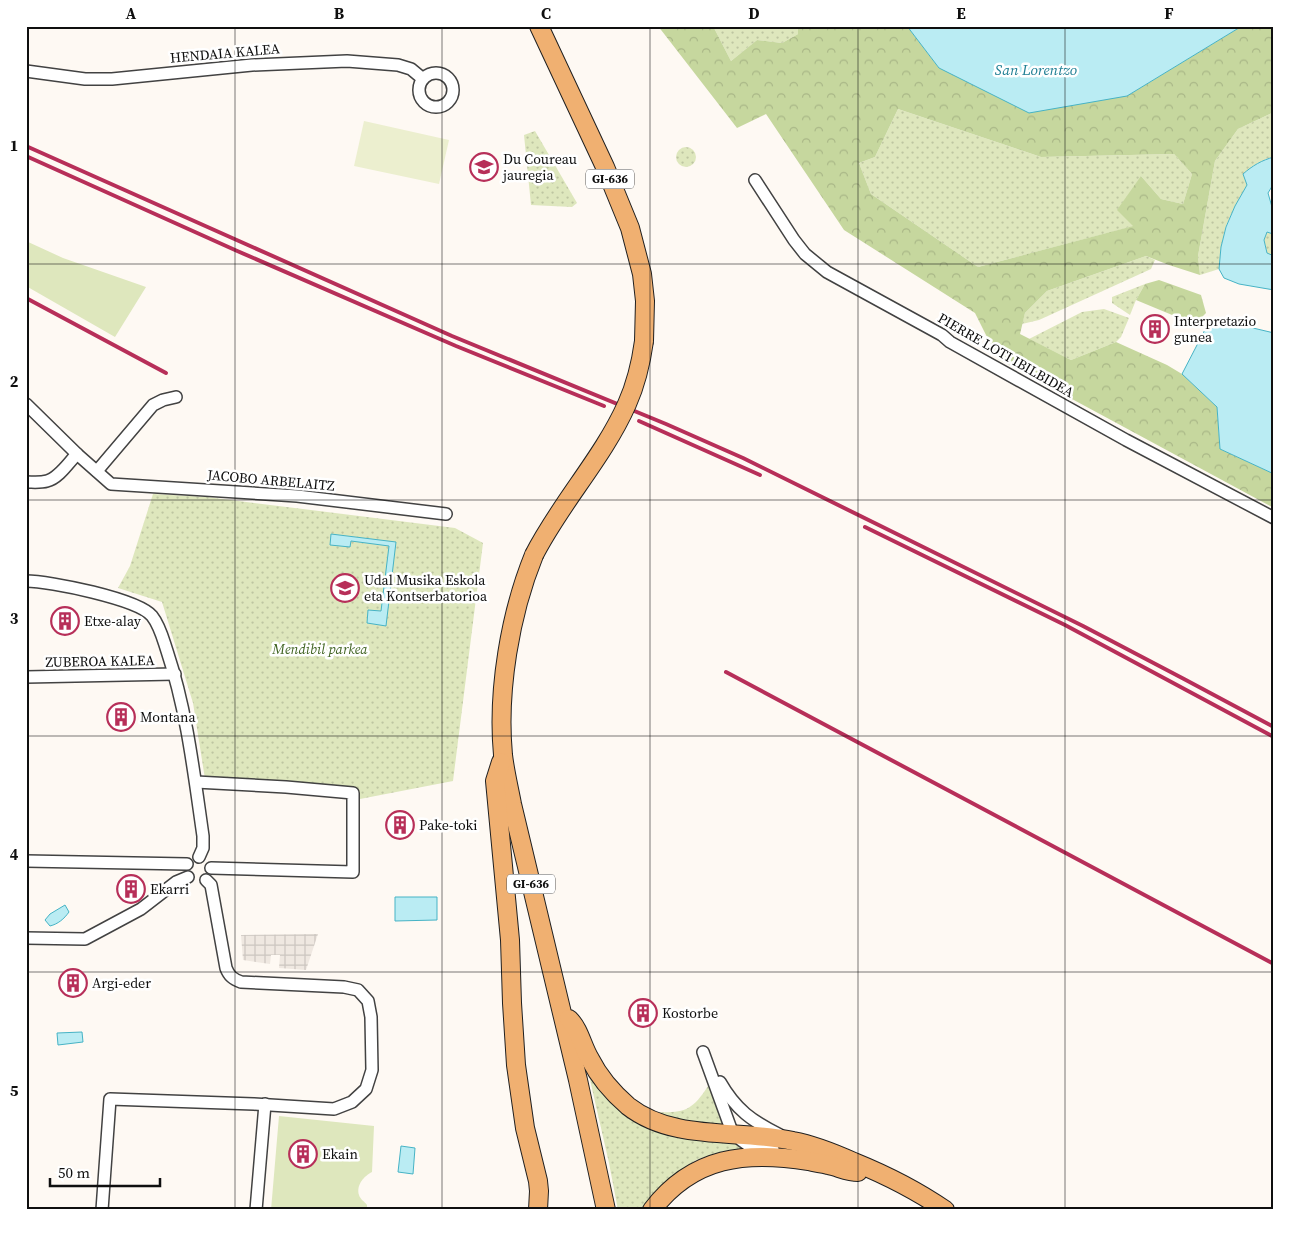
<svg xmlns="http://www.w3.org/2000/svg" width="1300" height="1236" font-family="'Source Serif 4',serif">
  <defs>
    <pattern id="grass-dots" width="8" height="8" patternUnits="userSpaceOnUse" patternTransform="scale(1.25)"><rect width="8" height="8" fill="#dee7bd"/><path d="M2 2h.1M6 6h.1" fill="none" stroke="#bdc5a1" stroke-width="1.8" stroke-linecap="round"/></pattern>
    <pattern id="forest-crowns" width="20" height="18" patternUnits="userSpaceOnUse" patternTransform="scale(1.25)"><rect width="20" height="18" fill="#c6d79e"/><path d="M2 6a3 3 0 1 1 6 0M12 15a3 3 0 1 1 6 0" fill="none" stroke="#a9b787"/></pattern>
    <pattern id="plaza-grid" width="8" height="8" patternUnits="userSpaceOnUse" patternTransform="scale(1.25)"><rect width="8" height="8" fill="#efe8e1"/><path d="M0 4h8M4 0v8" fill="none" stroke="#ccc6c0"/></pattern>
  </defs>
  <rect width="100%" height="100%" fill="#fef9f3"/>
  <g fill="url(#grass-dots)">
    <path d="M713,26H798V34L782,43L757,40L731,61Z"/>
    <path d="M898,109L1041,157L1174,154L1192,174L1183,204L1161,199L1141,176L1134,226L978,267L871,194L859,163L875,157Z"/>
    <path d="M1274,112V157L1266,159L1251,167L1247,185L1235,206L1226,226L1221,247L1219,269L1200,275L1198,256L1215,161L1238,129Z"/>
    <path d="M535,131L577,203L572,207L531,205L524,135Z"/>
    <circle cx="686" cy="157" r="10"/>
    <path d="M1267,232L1273,234L1274,236V256L1267,253L1264,239Z"/>
    <path d="M1146,256L1155,260L1151,269L1039,320L1022,324L1025,313L1047,291Z"/>
    <path d="M1145,284L1136,300L1130,315L1112,303V297Z"/>
    <path d="M1104,309L1129,318L1121,337L1116,342L1071,360L1029,339L1082,312Z"/>
    <path d="M153,494L207,497L455,528L483,543L453,781L360,799L357,789L336,786L205,779L193,703L162,602L118,588L130,566Z"/>
    <path d="M588,1071L612,1099L734,1139L751,1151H723L696,1160L670,1178L645,1204L643,1210H618L609,1163Z"/>
    <path d="M708,1086L727,1129L705,1127L652,1112C682,1113 691,1113 708,1086Z"/>
  </g>
  <g fill="url(#forest-crowns)" fill-rule="evenodd">
    <path d="M658,26H713L731,61L757,40L782,43L798,34V26H907L939,68L1127,96L1242,26H1274V112L1238,129L1215,161L1198,256L1200,275L1169,265L1146,256L1047,291L1025,313L1020,334L1071,360L1116,342L1167,365L1182,374L1217,407L1220,449L1274,474V508L998,359L975,313L844,230L766,114L737,128ZM898,109L1041,157L1174,154L1192,174L1183,204L1161,199L1141,176L1117,210L1133,226L978,267L871,194L859,163L875,157Z"/>
    <path d="M1159,280L1201,295L1206,313L1199,320L1189,322L1136,300L1145,284Z"/>
  </g>
  <g fill="#dee7bd">
    <path d="M26,241L63,258L146,287L115,337L26,286Z"/>
    <path d="M279,1116L374,1126L372,1172C364,1176 356,1185 359,1195C360,1199 365,1202 367,1205V1210H271Z"/>
  </g>
  <path fill="#ecefcf" d="M364,121L449,140L439,184L354,166Z"/>
  <path fill="url(#plaza-grid)" d="M318,934L306,970L279,968L280,955H271L270,964L243,960L241,935Z"/>
  <g fill="#baecf3" stroke="#46b3c5">
    <path d="M907,26H1242L1127,96L1029,113L939,68Z"/>
    <path d="M1274,157V183L1268,193L1272,207L1274,208V236L1273,234L1267,232L1264,240L1267,253L1274,256V290L1239,284L1224,278L1219,269L1221,247L1226,227L1235,206L1247,185L1243,174C1252,166 1262,160 1274,157Z"/>
    <path d="M1211,318L1274,333V474L1220,449L1217,407L1182,374Z"/>
    <path d="M331,534L396,542L386,626L367,623L368,610L381,611L389,546L351,541L350,547L330,545Z"/>
    <path d="M395,897H437V920L395,921Z"/>
    <path d="M65,905L69,912C64,919 58,924 50,926L45,920L50,914Z"/>
    <path d="M82,1032L83,1042L58,1045L57,1033Z"/>
    <path d="M401,1146L415,1148L413,1174L398,1172Z"/>
  </g>
  <g fill="none" stroke-linecap="round" stroke-linejoin="round">
    <defs>
      <g id="street">
        <path d="M26,71L85,79H112L252,65L347,61L398,65L411,69L423,79"/>
        <circle cx="436" cy="90" r="17"/>
        <path d="M755,180L794,240L805,254L827,272L942,335L950,342L1126,440L1274,518"/>
        <path d="M26,404L77,454L111,484L297,496L446,514"/>
        <path d="M97,471L153,405L163,400L176,397"/>
        <path d="M26,482C33,482 40,483 47,481C59,478 69,462 77,454"/>
        <path d="M26,581C50,581 138,599 152,616C160,626 163,639 167,651C187,711 194,774 203,836V848L199,857"/>
        <path d="M26,677L175,674"/>
        <path d="M196,782L286,787L353,793V872L211,868"/>
        <path d="M26,861L187,864"/>
        <path d="M26,938L85,939L141,909L176,882L188,877"/>
        <path d="M703,1052L731,1129L741,1140L748,1145L755,1148L773,1149"/>
        <path d="M720,1082C736,1110 752,1121 780,1135"/>
        <path d="M102,1210L110,1099L254,1104L334,1109L352,1102L366,1089L372,1070L371,1017L368,1001L358,990L344,987L241,982C233,979 229,976 226,968L211,885L206,880"/>
        <path d="M256,1210L265,1104"/>
      </g>
      <g id="primary">
        <path d="M539,26L605,167L630,228L642,274L645,301L644,341"/>
        <path d="M534,555C510,614 497,691 503,755C505,772 509,788 512,804L578,1080L606,1210"/>
        <path d="M501,762L495,781L510,940L512,1003L516,1065L525,1128L538,1181L539,1191L538,1210"/>
        <path d="M569,1019C580,1030 582,1046 590,1059C599,1077 613,1093 628,1106C674,1142 740,1129 793,1141C815,1145 834,1153 854,1162C886,1175 916,1190 945,1210"/>
        <path d="M652,1210C693,1156 746,1151 809,1161C815,1163 822,1163 828,1165C838,1167 848,1172 858,1172"/>
      </g>
    </defs>
    <use href="#street" stroke="#424242" stroke-width="14"/>
    <use href="#primary" stroke="#202020" stroke-width="20"/>
    <use href="#street" stroke="#fff" stroke-width="11"/>
    <use href="#primary" stroke="#f0b071" stroke-width="18"/>
    <g stroke="#b72f59" stroke-width="4">
      <path d="M26,146L452,336L666,424L743,458L1083,626L1184,679L1274,727"/>
      <path d="M26,156L235,250L456,346L604,406"/>
      <path d="M26,298L166,373"/>
      <path d="M639,421L760,475"/>
      <path d="M865,527L1065,625L1274,737"/>
      <path d="M726,672L1274,964"/>
    </g>
    <defs>
      <path id="primary-bridge" d="M534,555C561,502 603,458 627,404C636,384 641,363 644,341"/>
    </defs>
    <use href="#primary-bridge" stroke="#202020" stroke-width="20" stroke-linecap="butt"/>
    <use href="#primary-bridge" stroke="#f0b071" stroke-width="18"/>
  </g>
  <path fill="none" stroke="#0f0f0f" stroke-width="1" stroke-opacity="0.55" d="M235,26V1210M442,26V1210M650,26V1210M858,26V1210M1065,26V1210M26,264H1274M26,500H1274M26,736H1274M26,972H1274"/>
  <defs>
    <symbol id="university-ring" viewBox="-11 -11 22 22"><circle r="9.5" fill="#fff" stroke="#b72f59" stroke-width="1.5"/><path d="M0-5L7-2L0 1L-7-2ZM-4 1L0 2.5L4 1V4Q0 6-4 4Z" fill="#b72f59"/></symbol>
    <symbol id="building-ring" viewBox="-11 -11 22 22"><circle r="9.5" fill="#fff" stroke="#b72f59" stroke-width="1.5"/><path d="M-4-6H4V6H1V3H-1V6H-4ZM-2.5-4.3h1.7v1.8h-1.7ZM.8-4.3h1.7v1.8H.8ZM-2.5-1h1.7V.8h-1.7ZM.8-1h1.7V.8H.8Z" fill="#b72f59"/></symbol>
  </defs>
  <g fill-rule="evenodd">
    <use href="#university-ring" x="468" y="151" width="32" height="32"/>
    <use href="#building-ring" x="1139" y="313" width="32" height="32"/>
    <use href="#university-ring" x="329" y="572" width="32" height="32"/>
    <use href="#building-ring" x="49" y="605" width="32" height="32"/>
    <use href="#building-ring" x="105" y="701" width="32" height="32"/>
    <use href="#building-ring" x="384" y="809" width="32" height="32"/>
    <use href="#building-ring" x="115" y="873" width="32" height="32"/>
    <use href="#building-ring" x="57" y="967" width="32" height="32"/>
    <use href="#building-ring" x="627" y="997" width="32" height="32"/>
    <use href="#building-ring" x="287" y="1138" width="32" height="32"/>
  </g>
  <g text-anchor="middle" dominant-baseline="central" stroke-width="5" stroke-linejoin="round" paint-order="stroke">
    <g fill="#fff" stroke="#575757" stroke-width="1">
      <rect x="586" y="169.5" width="48" height="19" rx="4"/>
      <rect x="507" y="874.5" width="48" height="19" rx="4"/>
    </g>
    <g font-size="12" font-weight="bold" fill="#0f0f0f">
      <text x="610" y="179">GI-636</text>
      <text x="531" y="884">GI-636</text>
    </g>
    <g font-size="14" fill="#0f0f0f" stroke="#fff">
      <text transform="translate(225 53) rotate(-5)">HENDAIA KALEA</text>
      <text transform="translate(1006 355) rotate(30)">PIERRE LOTI IBILBIDEA</text>
      <text transform="translate(271 480) rotate(5)">JACOBO ARBELAITZ</text>
      <text transform="translate(100 661) rotate(-1)">ZUBEROA KALEA</text>
    </g>
    <g font-size="14" fill="#0f0f0f" stroke="#fff" text-anchor="start">
      <text x="503" y="159">Du Coureau<tspan x="503" dy="16">jauregia</tspan></text>
      <text x="1174" y="321">Interpretazio<tspan x="1174" dy="16">gunea</tspan></text>
      <text x="364" y="580">Udal Musika Eskola<tspan x="364" dy="16">eta Kontserbatorioa</tspan></text>
      <text x="84" y="621">Etxe-alay</text>
      <text x="140" y="717">Montana</text>
      <text x="419" y="825">Pake-toki</text>
      <text x="150" y="889">Ekarri</text>
      <text x="92" y="983">Argi-eder</text>
      <text x="662" y="1013">Kostorbe</text>
      <text x="322" y="1154">Ekain</text>
    </g>
    <g font-size="14" font-style="italic" fill="#416423" stroke="#fff">
      <text x="320" y="649">Mendibil parkea</text>
    </g>
    <g font-size="15" font-style="italic" fill="#1e7e93" stroke="#fff">
      <text x="1036" y="69">San Lorentzo</text>
    </g>
  </g>
  <rect width="1300" height="1236" fill="none" stroke="#ffffff" stroke-width="55"/>
  <path d="M50 1178v8h110v-8" fill="none" stroke="#0f0f0f" stroke-width="2.5"/>
  <text x="58" y="1178" font-size="15" fill="#0f0f0f" stroke="#ffffff" stroke-width="4" paint-order="stroke">50 m</text>
  <rect x="28" y="28" width="1244" height="1180" fill="none" stroke="#0f0f0f" stroke-width="2"/>
  <g font-size="16" text-anchor="middle" font-weight="bold" fill="#0f0f0f">
    <text x="131" y="19">A</text>
    <text x="339" y="19">B</text>
    <text x="546" y="19">C</text>
    <text x="754" y="19">D</text>
    <text x="961" y="19">E</text>
    <text x="1169" y="19">F</text>
    <text x="14" y="151">1</text>
    <text x="14" y="387">2</text>
    <text x="14" y="624">3</text>
    <text x="14" y="860">4</text>
    <text x="14" y="1096">5</text>
  </g>
</svg>
